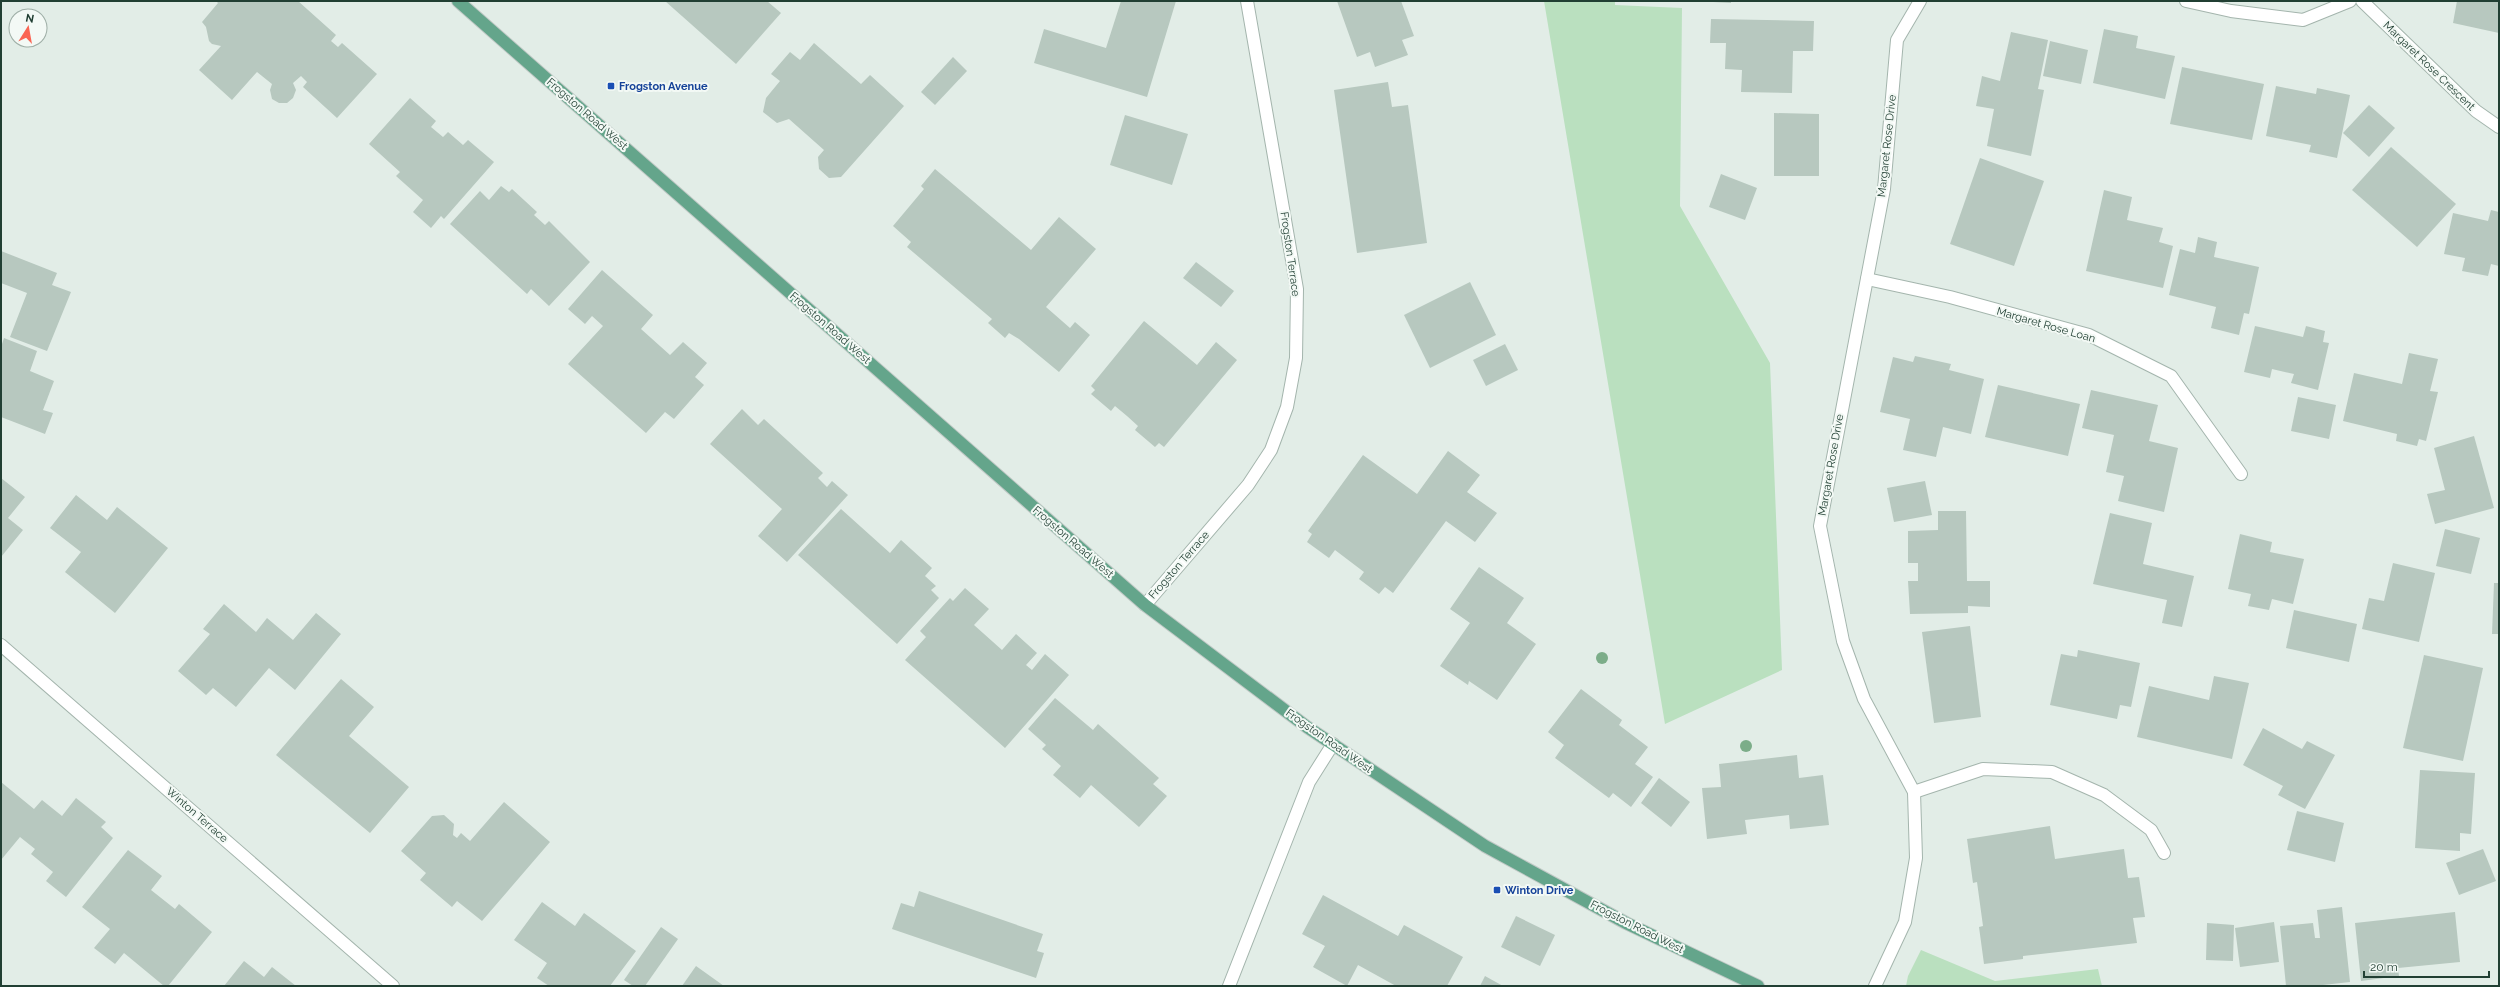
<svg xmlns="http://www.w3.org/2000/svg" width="2500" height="987" font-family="Raleway,sans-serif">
  <rect width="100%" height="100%" fill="#e2ede7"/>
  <g fill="#bae0bf">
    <path d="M1544,1H1615V5L1682,8L1680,206L1770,363L1782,670L1665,724Z"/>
    <path d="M1921,950L1995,981L2098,969L2102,986H1906L1908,976Z"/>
  </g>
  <g fill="#b7c8bf">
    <path d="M216,1H298L336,35L331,41L338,47L342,43L377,74L337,118L303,87L307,82L301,76L293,83L296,90L293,98L287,103H279L272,99L270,90L272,84L257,72L232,100L199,70L221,46L212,44L209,41L206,27L202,22L218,3Z"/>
    <path d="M665,1H767L781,13L736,64Z"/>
    <path d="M1121,1H1176L1147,97L1034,63L1044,29L1106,48Z"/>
    <path d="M1337,1H1401L1414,36L1402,40L1408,55L1375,67L1370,52L1357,57Z"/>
    <path d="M1713,1H1731V3L1713,2Z"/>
    <path d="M2457,1H2499V33L2453,23Z"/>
    <path d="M1711,19L1814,21L1813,51H1793L1792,93L1741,92L1742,70L1725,69L1726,43H1710Z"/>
    <path d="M2104,29L2138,36L2136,48L2175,56L2165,99L2093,83Z"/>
    <path d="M2011,32L2048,40L2038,89L2044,90L2031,156L1987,146L1994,109L1976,106L1982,76L2000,81Z"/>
    <path d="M2050,41L2088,50L2081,84L2043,76Z"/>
    <path d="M814,43L861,84L870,75L904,106L841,177L829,178L819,169L818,157L824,150L789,119L777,123L763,112L766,98L780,81L771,74L790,52L800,60Z"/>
    <path d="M953,57L967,71L935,105L921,92Z"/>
    <path d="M2182,67L2264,84L2252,140L2170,124Z"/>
    <path d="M1388,82L1392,107L1408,105L1427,243L1357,253L1334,90Z"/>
    <path d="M2276,86L2316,94L2317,88L2350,95L2337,158L2309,152L2311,145L2266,136Z"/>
    <path d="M410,98L436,121L431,127L443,137L448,132L463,145L468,140L494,162L444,219L441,216L431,228L413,212L423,200L396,176L400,172L369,144Z"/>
    <path d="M2369,105L2395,128L2369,157L2343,133Z"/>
    <path d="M1774,113L1819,114V176H1774Z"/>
    <path d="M1125,115L1188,134L1172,185L1110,165Z"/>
    <path d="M2391,147L2456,204L2417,247L2352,190Z"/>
    <path d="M1980,158L2044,181L2014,266L1950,244Z"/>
    <path d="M935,169L1031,250L1059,217L1096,249L1046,307L1070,328L1075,322L1090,335L1059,372L1019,339L1009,333L1005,338L988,323L992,319L907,247L911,242L893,226L924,189L921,186Z"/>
    <path d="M1721,174L1757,188L1745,220L1709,207Z"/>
    <path d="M501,186L509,192L512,189L537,212L534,215L545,225L549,221L590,262L549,306L531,289L527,294L450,224L480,191L489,200Z"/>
    <path d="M2104,190L2132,197L2127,220L2163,228L2159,242L2173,246L2163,288L2086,271Z"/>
    <path d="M2491,210L2499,212V266L2491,264L2488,276L2462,271L2465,258L2444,254L2453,213L2488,221Z"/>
    <path d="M2198,237L2217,242L2214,257L2259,267L2249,314L2244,313L2239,335L2211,328L2216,307L2169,295L2180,249L2195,253Z"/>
    <path d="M1,251L57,273L52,285L71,292L47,351L10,337L27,293L1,283Z"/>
    <path d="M1196,262L1234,291L1221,307L1183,278Z"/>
    <path d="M602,270L653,315L641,329L670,355L683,342L707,363L695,377L704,385L674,419L665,412L646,433L568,364L603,326L592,316L585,324L568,309Z"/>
    <path d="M1470,282L1496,335L1430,368L1404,315Z"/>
    <path d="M1144,321L1197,365L1216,342L1237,360L1164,447L1159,443L1155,447L1135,430L1138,426L1127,416L1115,406L1111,411L1091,394L1095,390L1091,386Z"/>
    <path d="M2255,326L2303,337L2306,326L2325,331L2323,342L2329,343L2318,390L2291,383L2294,374L2272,369L2270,378L2244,372Z"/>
    <path d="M4,338L37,351L30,371L54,381L43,410L53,413L45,434L1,417V347Z"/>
    <path d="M1505,344L1518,370L1486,386L1473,360Z"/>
    <path d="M2409,353L2438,359L2430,391L2438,392L2426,441L2419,439L2417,446L2396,441L2397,434L2343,421L2354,373L2402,384Z"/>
    <path d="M1915,356L1951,364L1949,370L1984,379L1971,434L1943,427L1936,457L1903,450L1910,419L1880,412L1893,357L1913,362Z"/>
    <path d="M1998,385L2080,404L2068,456L1985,437Z"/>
    <path d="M2091,390L2158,405L2149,441L2178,448L2164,512L2118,501L2124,476L2106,472L2114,435L2082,428Z"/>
    <path d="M2298,397L2336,405L2329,439L2291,431Z"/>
    <path d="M742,409L758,425L764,419L823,473L818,478L827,487L832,481L848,495L787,562L758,536L782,509L710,444Z"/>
    <path d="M2474,436L2494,508L2435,524L2427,494L2445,490L2434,448Z"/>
    <path d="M1448,451L1480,475L1467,492L1497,513L1475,542L1446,521L1393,593L1385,587L1379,594L1359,579L1364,572L1335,550L1329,558L1307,542L1312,534L1308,531L1363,455L1417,494Z"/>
    <path d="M1,478L25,497L8,518L23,530L1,557Z"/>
    <path d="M1925,481L1932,515L1894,522L1887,488Z"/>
    <path d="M76,495L107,520L117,507L168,548L115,613L65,572L81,552L50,528Z"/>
    <path d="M841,509L890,553L901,540L932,568L925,576L936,586L931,590L939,598L897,644L798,555Z"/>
    <path d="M1938,511H1966L1967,581H1990V607L1968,606V613L1910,614L1908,581H1918V563H1908V531L1938,530Z"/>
    <path d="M2110,513L2152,523L2143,564L2194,576L2182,627L2162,623L2167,600L2093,584Z"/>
    <path d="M2445,529L2480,538L2471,574L2436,566Z"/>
    <path d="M2240,534L2272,542L2270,552L2304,559L2293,604L2272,599L2269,610L2248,606L2251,594L2228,589Z"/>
    <path d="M2393,563L2435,573L2419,642L2362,629L2369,598L2384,601Z"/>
    <path d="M1479,567L1524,598L1507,623L1536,644L1497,700L1469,681L1468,685L1440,666L1470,623L1450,609Z"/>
    <path d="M2494,583H2499V634H2492Z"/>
    <path d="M965,588L989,609L974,625L1002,650L1016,634L1037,653L1026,665L1032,670L1045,654L1069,675L1005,748L905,660L926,637L920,631L950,598L953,601Z"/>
    <path d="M224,604L256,632L267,618L293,640L316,613L341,634L295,690L269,668L236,707L213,688L206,695L178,671L210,634L203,629Z"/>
    <path d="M2294,610L2357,624L2349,662L2286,648Z"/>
    <path d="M1970,626L1981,717L1934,723L1922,632Z"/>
    <path d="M2078,650L2140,663L2131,707L2120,705L2117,719L2050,705L2061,654L2077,657Z"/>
    <path d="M2424,655L2483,668L2463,761L2403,748Z"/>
    <path d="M2214,676L2249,683L2232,759L2137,737L2149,686L2209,700Z"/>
    <path d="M341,679L374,707L349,736L409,787L370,833L276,755Z"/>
    <path d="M1581,689L1622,720L1619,725L1648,747L1635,764L1653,777L1631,807L1613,793L1609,798L1555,758L1564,745L1548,732Z"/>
    <path d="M1055,698L1093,730L1098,724L1159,778L1153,784L1167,796L1139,827L1091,785L1080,798L1053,775L1061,766L1042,749L1046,745L1028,729Z"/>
    <path d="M2263,728L2302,749L2307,741L2335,755L2305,809L2278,795L2283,786L2243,765Z"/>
    <path d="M1797,755L1799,778L1823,775L1829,825L1790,829L1789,815L1745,820L1747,834L1707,839L1702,788L1721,787L1719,764Z"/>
    <path d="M2420,770L2475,773L2471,834L2460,833V851L2415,848Z"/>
    <path d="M1659,778L1690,802L1671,827L1641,803Z"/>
    <path d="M1,782L34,809L42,800L62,816L76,798L106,822L101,827L113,838L66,897L46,881L53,872L31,854L35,849L20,837L1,860Z"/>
    <path d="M504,802L550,842L482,921L457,901L452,907L420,880L426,873L401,851L432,816L444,815L454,824L453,835L457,838L461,833L470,841Z"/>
    <path d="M2297,811L2344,823L2335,862L2287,850Z"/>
    <path d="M2050,826L2055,859L2124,849L2128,878L2139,877L2145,917L2133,918L2137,943L2023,956V959L1984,964L1979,927L1983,926L1977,882L1973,883L1967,839Z"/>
    <path d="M2483,849L2496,881L2459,895L2446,863Z"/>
    <path d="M128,850L162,876L151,890L175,909L179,904L212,932L168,986H164L124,953L115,964L94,948L110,929L82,907Z"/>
    <path d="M919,891L1043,934L1037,951L1044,953L1036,978L892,929L901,903L914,907Z"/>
    <path d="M1323,895L1398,936L1404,925L1463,957L1447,986H1396L1358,965L1347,986L1313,967L1325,946L1302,934Z"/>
    <path d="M542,902L575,926L584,913L636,951L610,986H549L537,978L547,963L514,940Z"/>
    <path d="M2342,907L2350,982L2314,986H2286L2280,926L2313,923L2315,938H2320L2317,910Z"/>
    <path d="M2455,912L2460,962L2398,968L2399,976L2361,981L2355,923Z"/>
    <path d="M1516,916L1555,935L1540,966L1501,947Z"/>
    <path d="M2274,922L2279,962L2240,967L2235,928Z"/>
    <path d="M2207,923L2234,925L2233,961L2206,960Z"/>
    <path d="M661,927L678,939L645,986H633L624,980Z"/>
    <path d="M244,961L264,977L272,967L296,986H224Z"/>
    <path d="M696,966L724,986H682Z"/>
    <path d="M1485,976L1503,986H1480Z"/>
  </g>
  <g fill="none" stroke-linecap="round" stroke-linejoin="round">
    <defs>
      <g id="minor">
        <path d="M2186,1L2231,11L2303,20L2350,1"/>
        <path d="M2362,1L2476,111L2499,127"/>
        <path d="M1867,279L1950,297L2089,335L2171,376L2241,474"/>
        <path d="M1145,605L1248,485L1271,450L1287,407L1296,358L1297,289L1247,1"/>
        <path d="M1,645L393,986"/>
        <path d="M1914,792L1983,769L2052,772L2104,795L2151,830L2164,853"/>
        <path d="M1229,986L1309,782L1333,744"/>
        <path d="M1875,986L1905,922L1916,858L1914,792L1864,699L1843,641L1820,526L1884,189L1897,40L1920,1"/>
      </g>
      <path id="major" d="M458,1L1145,605L1307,727L1485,846L1626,923L1758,986"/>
    </defs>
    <use href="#minor" stroke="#a4b5ad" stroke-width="14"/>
    <use href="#major" stroke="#c1c9c6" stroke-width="14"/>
    <use href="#minor" stroke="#fff" stroke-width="12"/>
    <use href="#major" stroke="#64a58b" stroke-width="12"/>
  </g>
  <g fill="#7cad89">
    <circle cx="1602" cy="658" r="6"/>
    <circle cx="1746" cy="746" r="6"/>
  </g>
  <g fill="#1a4fb4" stroke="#f3f9f5" stroke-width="1.5">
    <rect x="607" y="82" width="8" height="8" rx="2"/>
    <rect x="1493" y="886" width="8" height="8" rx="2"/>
  </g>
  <g text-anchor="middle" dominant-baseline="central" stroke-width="4" stroke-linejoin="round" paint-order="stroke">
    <g font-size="11" fill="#213f33" stroke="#f3f9f5">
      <text transform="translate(2429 66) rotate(44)">Margaret Rose Crescent</text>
      <text transform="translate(587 114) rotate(41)">Frogston Road West</text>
      <text transform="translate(1887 146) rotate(-84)">Margaret Rose Drive</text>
      <text transform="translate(1290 254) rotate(82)">Frogston Terrace</text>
      <text transform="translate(2046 325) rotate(16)">Margaret Rose Loan</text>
      <text transform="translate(830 328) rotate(41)">Frogston Road West</text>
      <text transform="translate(1831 465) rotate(-80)">Margaret Rose Drive</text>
      <text transform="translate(1073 542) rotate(41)">Frogston Road West</text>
      <text transform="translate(1179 565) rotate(-49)">Frogston Terrace</text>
      <text transform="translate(1329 741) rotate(35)">Frogston Road West</text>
      <text transform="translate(197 815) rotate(41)">Winton Terrace</text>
      <text transform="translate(1637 927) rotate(27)">Frogston Road West</text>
    </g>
    <g font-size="11" font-weight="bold" fill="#164399" stroke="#f3f9f5" text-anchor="start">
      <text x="619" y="86">Frogston Avenue</text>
      <text x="1505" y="890">Winton Drive</text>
    </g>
  </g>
  <rect width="2500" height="987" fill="none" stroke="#213f33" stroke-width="4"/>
  <g transform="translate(28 28) rotate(11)"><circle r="19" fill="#f3f9f5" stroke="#9fafa7"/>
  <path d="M0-3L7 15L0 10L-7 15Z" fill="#fa6553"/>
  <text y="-6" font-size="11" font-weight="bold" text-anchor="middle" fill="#213f33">N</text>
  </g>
  <path d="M2364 971v6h125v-6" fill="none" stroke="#213f33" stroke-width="2"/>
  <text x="2370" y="971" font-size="12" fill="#213f33" stroke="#f3f9f5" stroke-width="3" paint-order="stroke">20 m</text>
</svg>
